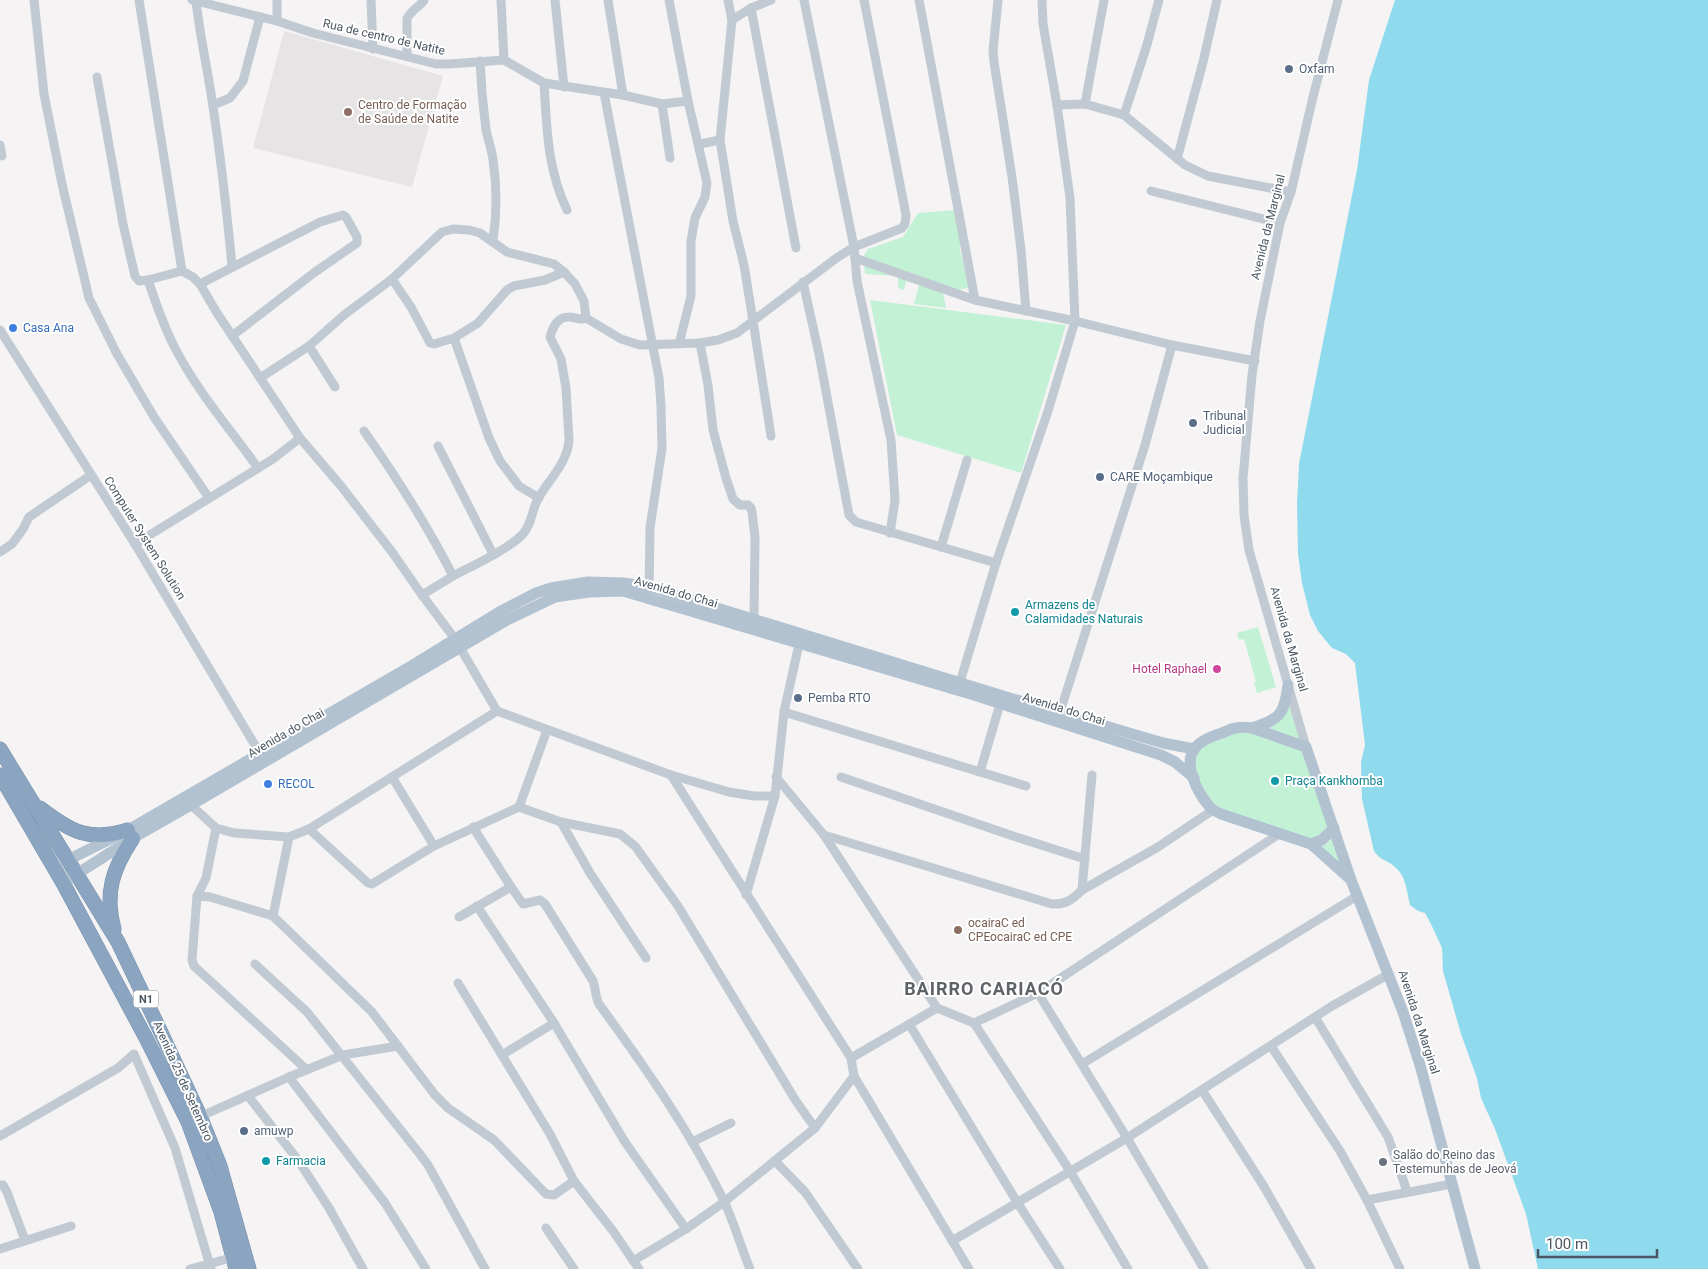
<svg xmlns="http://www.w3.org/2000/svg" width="1708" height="1269" font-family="Roboto,sans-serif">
  <rect width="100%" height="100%" fill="#f5f3f3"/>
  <path fill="#e6e4e5" d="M284,31L443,76L412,187L253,148Z"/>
  <g fill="#c3f1d5">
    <path d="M955,210L961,231L960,250L968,278V288L943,293L946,308L914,304L919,285L906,281L904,290L898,288V276L865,274L863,257L868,249L903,237L918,213Z"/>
    <path d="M870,300L1066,325L1021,473L897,435Z"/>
    <path d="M1258,627L1276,687L1257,693L1254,683L1256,682L1244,639L1239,640L1237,633Z"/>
    <path d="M1289,696L1301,742L1260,728Z"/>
    <path d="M1237,730L1249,732L1302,751L1328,825L1327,830L1311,841L1222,812C1218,809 1213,807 1210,803C1201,793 1187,760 1198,749C1208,739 1224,735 1237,730Z"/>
    <path d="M1333,837L1345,871L1320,847L1327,844Z"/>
  </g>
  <path fill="#90daee" d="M1395,0H1708V1269H1538L1526,1214L1495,1129L1481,1098L1477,1078L1461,1034L1443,971L1442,948L1431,924L1425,913L1418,911L1410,905C1407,893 1406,876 1396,868C1389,860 1380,861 1374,851L1362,799L1361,762L1365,745L1355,663L1346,654L1332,648L1318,631L1310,615L1302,583L1298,554L1297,504L1299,464L1357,170L1369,80Z"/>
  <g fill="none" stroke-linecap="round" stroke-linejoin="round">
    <defs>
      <g id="highway">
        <path d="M0,749L118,942L157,1024L200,1116L220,1166L249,1269"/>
        <path d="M0,775L63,883L146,1038L188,1122L221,1212L236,1269"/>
        <path d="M40,808C71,832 89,842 128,830"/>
        <path d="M114,929C104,893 113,868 133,838"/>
      </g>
    </defs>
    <use href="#highway" stroke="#7690ad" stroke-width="15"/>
    <g stroke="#c1cad2" stroke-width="9">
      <path d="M34,0L44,94L62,184L89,298L117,354L154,417L209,498"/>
      <path d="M139,0L182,271"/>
      <path d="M192,0L277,21L313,33L436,64H449L504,60L544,83L623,95L608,0"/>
      <path d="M277,0V21"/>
      <path d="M371,0L373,49"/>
      <path d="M501,0L504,60"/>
      <path d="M555,0L564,87"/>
      <path d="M728,0L732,20"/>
      <path d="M804,0L854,247L857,281L891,440L895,500L890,533"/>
      <path d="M919,0L975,300"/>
      <path d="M998,0L993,51L994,62L1012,177L1021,250L1026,311"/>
      <path d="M196,1C200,37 208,71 213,107C221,159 227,213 232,266"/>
      <path d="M751,8L796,248"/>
      <path d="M407,56V19C410,10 419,8 424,0"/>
      <path d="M480,61C481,84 483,107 486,130C488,140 492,150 493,160C497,187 497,214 493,240"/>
      <path d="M97,77L123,224L135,276L139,281L148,280C156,304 164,327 175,348C197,391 230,429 258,468"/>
      <path d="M544,83C547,129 547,168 567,210"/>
      <path d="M604,93L659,378L661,406L662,448L650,528L649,594"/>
      <path d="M623,95L662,104L688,101L669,0"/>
      <path d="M662,104L670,158"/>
      <path d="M1085,104L1104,0"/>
      <path d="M213,105L230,98L243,81L260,17"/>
      <path d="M1057,105L1085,104L1124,115L1185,165L1208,176L1291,192"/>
      <path d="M1124,115L1146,48L1159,0"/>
      <path d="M720,140L733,221L744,265L753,321L771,436"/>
      <path d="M700,144L720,140L732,20L751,8L771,0"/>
      <path d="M0,145L2,156"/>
      <path d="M1177,159L1203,62L1217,0"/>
      <path d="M1151,191L1280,223"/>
      <path d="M855,258L975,300L1075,321L1172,345L1255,361"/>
      <path d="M392,279L442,232L453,229L469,230L480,233L507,252L554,264L564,272L575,284L584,301L586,318"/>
      <path d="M148,280L182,271L193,277L200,284L320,222L343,215L346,217L357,237V243L315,272L232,336"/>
      <path d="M803,282L819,354L849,515L856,522L996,563"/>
      <path d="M200,284L217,313L300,438L341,486L392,552L422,595L455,639L497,711L671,775L729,792L754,796H775"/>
      <path d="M0,330L135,544L262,757"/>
      <path d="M454,338L489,438L500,461L519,486L539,498"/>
      <path d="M700,343L718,340L737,333L838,257L854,247L902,228L905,224L906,215L864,0"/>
      <path d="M679,344L691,296V241L695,218L705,197L707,183L688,101"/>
      <path d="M309,346L335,387"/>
      <path d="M260,378L309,346L344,315L392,279L411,307L430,343L434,344L454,338L478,323L507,290L514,286L545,280L564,272"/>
      <path d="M364,431C397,478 427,525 453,576C472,566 507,550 522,535C532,525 532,508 539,497C550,479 568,461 569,440L566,388L561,359L550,337C553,327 557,317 569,317C576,317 579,321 586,318L621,339L640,345L700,343L708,385L713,430L726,478L733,499L740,505H748L751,508L752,512L755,537L754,620"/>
      <path d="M438,446L493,554"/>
      <path d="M135,544L273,459L300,438"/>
      <path d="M941,547L967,460"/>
      <path d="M0,552L12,544L23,529L29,517L91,475"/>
      <path d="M422,595L453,576"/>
      <path d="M960,682L996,563L1048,411L1075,321L1070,198L1057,105L1043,24L1042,0"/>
      <path d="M784,712L1026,786"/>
      <path d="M1060,712L1145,445L1172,345"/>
      <path d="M1306,747L1249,550L1244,515L1243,478L1252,375L1260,321L1280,223L1291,192L1313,97L1338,0"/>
      <path d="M980,772L1000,704"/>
      <path d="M671,775L851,1058L854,1076L969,1269"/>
      <path d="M392,777L434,846"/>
      <path d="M776,777L824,835L937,1008L974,1023L1070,1171L1128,1269"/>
      <path d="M841,777L1013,836L1085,859"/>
      <path d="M191,805L216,828L234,833L289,837L309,829L497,711"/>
      <path d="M519,807L547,730"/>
      <path d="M561,822L590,873L646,958"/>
      <path d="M473,827L511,887L523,904L540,900L545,904L593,981C596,989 595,997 599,1004C645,1067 690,1131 724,1201C734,1223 741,1247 750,1269"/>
      <path d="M216,828L206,878L197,896L192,960L194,966L307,1070"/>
      <path d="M309,829L368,883L372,884L434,846L519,807L561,822L620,834L635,846L678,906L796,1101L815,1128"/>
      <path d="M824,835L1052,904C1065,905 1072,900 1082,890L1158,847L1213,810"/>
      <path d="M1082,890L1092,775"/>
      <path d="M746,895L775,796L784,712L799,644"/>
      <path d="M197,896L210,897L273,916L372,1012L435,1095L448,1108L494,1140L546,1194L554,1195L574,1181"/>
      <path d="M477,906L554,1023L625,1142L686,1229"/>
      <path d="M273,916L289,837"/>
      <path d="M459,917L511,887"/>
      <path d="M255,964L307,1012L419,1153L428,1165L485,1269"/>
      <path d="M458,983L550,1134L574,1181L613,1231L639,1269"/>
      <path d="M1038,993L1127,1138L1204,1269"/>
      <path d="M1315,1017L1388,1137L1407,1191"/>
      <path d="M974,1023L1038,993L1279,834"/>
      <path d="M909,1024L1017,1202L1060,1269"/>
      <path d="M1271,1046L1340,1151L1367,1200L1400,1269"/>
      <path d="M502,1055L554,1023"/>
      <path d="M851,1058L937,1008"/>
      <path d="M1082,1064L1357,896"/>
      <path d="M289,1077L385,1203L426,1269"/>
      <path d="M1202,1090L1263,1185L1311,1269"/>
      <path d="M248,1096L298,1160L329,1208L363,1269"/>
      <path d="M197,1118L289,1077L343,1055L398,1046"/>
      <path d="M0,1136L118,1068L134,1054L175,1148L211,1269"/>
      <path d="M692,1142L731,1123"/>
      <path d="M775,1161L805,1192L858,1269"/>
      <path d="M0,1185H3L7,1192L25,1240"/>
      <path d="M1367,1200L1452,1184"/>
      <path d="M546,1228L574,1269"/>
      <path d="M952,1241L1127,1138L1332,1006L1389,974"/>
      <path d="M0,1249L71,1226"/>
      <path d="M633,1261L686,1229L724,1202L815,1128L854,1076"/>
      <path d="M190,1269L238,1256"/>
    </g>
    <g stroke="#b3c2d1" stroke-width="11">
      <path d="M1252,728C1280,719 1284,715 1288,685"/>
      <path d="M1311,844L1322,840L1334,828"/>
      <path d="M54,867L128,830L413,665L501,611L536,593L551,588L588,582L624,583L649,587L1003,696L1163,743L1194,749"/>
      <path d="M1351,880L1311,844L1221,814C1217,812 1212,810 1209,806C1198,793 1182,764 1195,748C1201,740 1212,736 1222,733C1232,728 1240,726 1252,728L1306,747L1351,880L1403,1012L1420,1065L1475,1269"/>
      <path d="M63,883L133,838L191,805L507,620L555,597L589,592L623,591L974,695L1161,755L1175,762L1194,778"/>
    </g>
    <use href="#highway" stroke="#8ba5c1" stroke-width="14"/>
  </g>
  <g fill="#5c6f8a" stroke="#fff" stroke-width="2">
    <circle cx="1289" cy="69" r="5"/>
    <circle cx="1193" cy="423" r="5"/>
    <circle cx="1100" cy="477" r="5"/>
    <circle cx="798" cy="698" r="5"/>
    <circle cx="244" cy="1131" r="5"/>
  </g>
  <g fill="#8d6e63" stroke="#fff" stroke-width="2">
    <circle cx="348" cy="112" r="5"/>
    <circle cx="958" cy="930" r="5"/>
  </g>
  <g fill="#3f7fe0" stroke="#fff" stroke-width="2">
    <circle cx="13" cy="328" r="5"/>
    <circle cx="268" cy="784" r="5"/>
  </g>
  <g fill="#0f9aa8" stroke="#fff" stroke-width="2">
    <circle cx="1015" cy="612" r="5"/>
    <circle cx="1275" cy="781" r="5"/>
    <circle cx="266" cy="1161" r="5"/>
  </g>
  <circle fill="#d1479c" stroke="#fff" stroke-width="2" cx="1217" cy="669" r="5"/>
  <circle fill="#6b7280" stroke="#fff" stroke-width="2" cx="1383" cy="1162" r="5"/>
  <g text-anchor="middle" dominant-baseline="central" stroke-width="4" stroke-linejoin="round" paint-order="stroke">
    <rect fill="#fff" stroke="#808990" stroke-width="1" x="133.5" y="990.5" width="25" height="17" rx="4"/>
    <g font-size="11" font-weight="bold" fill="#4a5661">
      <text x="146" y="999">N1</text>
    </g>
    <g font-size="12" fill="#4a5661" stroke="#fff">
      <text transform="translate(384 37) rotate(13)">Rua de centro de Natite</text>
      <text transform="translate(1268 227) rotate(-76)">Avenida da Marginal</text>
      <text transform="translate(145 538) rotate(58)">Computer System Solution</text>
      <text transform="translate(676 592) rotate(16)">Avenida do Chai</text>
      <text transform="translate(1289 639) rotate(74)">Avenida da Marginal</text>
      <text transform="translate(1064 709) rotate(17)">Avenida do Chai</text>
      <text transform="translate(286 733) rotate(-30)">Avenida do Chai</text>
      <text transform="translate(1419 1022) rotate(72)">Avenida da Marginal</text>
      <text transform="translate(183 1081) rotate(66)">Avenida 25 de Setembro</text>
    </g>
    <g font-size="12" fill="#4e5e75" stroke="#fff" text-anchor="start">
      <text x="1299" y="69">Oxfam</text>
      <text x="1203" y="416">Tribunal<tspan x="1203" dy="14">Judicial</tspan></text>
      <text x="1110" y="477">CARE Moçambique</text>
      <text x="808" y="698">Pemba RTO</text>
      <text x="254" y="1131">amuwp</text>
    </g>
    <g font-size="12" fill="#785e54" stroke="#fff" text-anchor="start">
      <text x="358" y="105">Centro de Formação<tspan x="358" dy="14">de Saúde de Natite</tspan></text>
      <text x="968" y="923">ocairaC ed<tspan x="968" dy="14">CPEocairaC ed CPE</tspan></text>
    </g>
    <g font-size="12" fill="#366cbe" stroke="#fff" text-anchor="start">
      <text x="23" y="328">Casa Ana</text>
      <text x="278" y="784">RECOL</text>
    </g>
    <g font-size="12" fill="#0d838f" stroke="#fff" text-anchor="start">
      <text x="1025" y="605">Armazens de<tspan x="1025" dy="14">Calamidades Naturais</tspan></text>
      <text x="1285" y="781">Praça Kankhomba</text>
      <text x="276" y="1161">Farmacia</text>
    </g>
    <g font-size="12" fill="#b23c85" stroke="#fff" text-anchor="end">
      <text x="1207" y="669">Hotel Raphael</text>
    </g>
    <g font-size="12" fill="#5b616d" stroke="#fff" text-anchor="start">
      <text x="1393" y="1155">Salão do Reino das<tspan x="1393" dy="14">Testemunhas de Jeová</tspan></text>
    </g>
    <g font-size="18" font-weight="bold" letter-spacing="1" fill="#5f6368" stroke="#fff">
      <text x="984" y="988">BAIRRO CARIACÓ</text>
    </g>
  </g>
  <path d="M1538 1249v8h119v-8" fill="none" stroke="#4a5661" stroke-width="2.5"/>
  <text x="1546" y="1249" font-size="15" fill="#4a5661" stroke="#ffffff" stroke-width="4" paint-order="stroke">100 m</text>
</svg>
